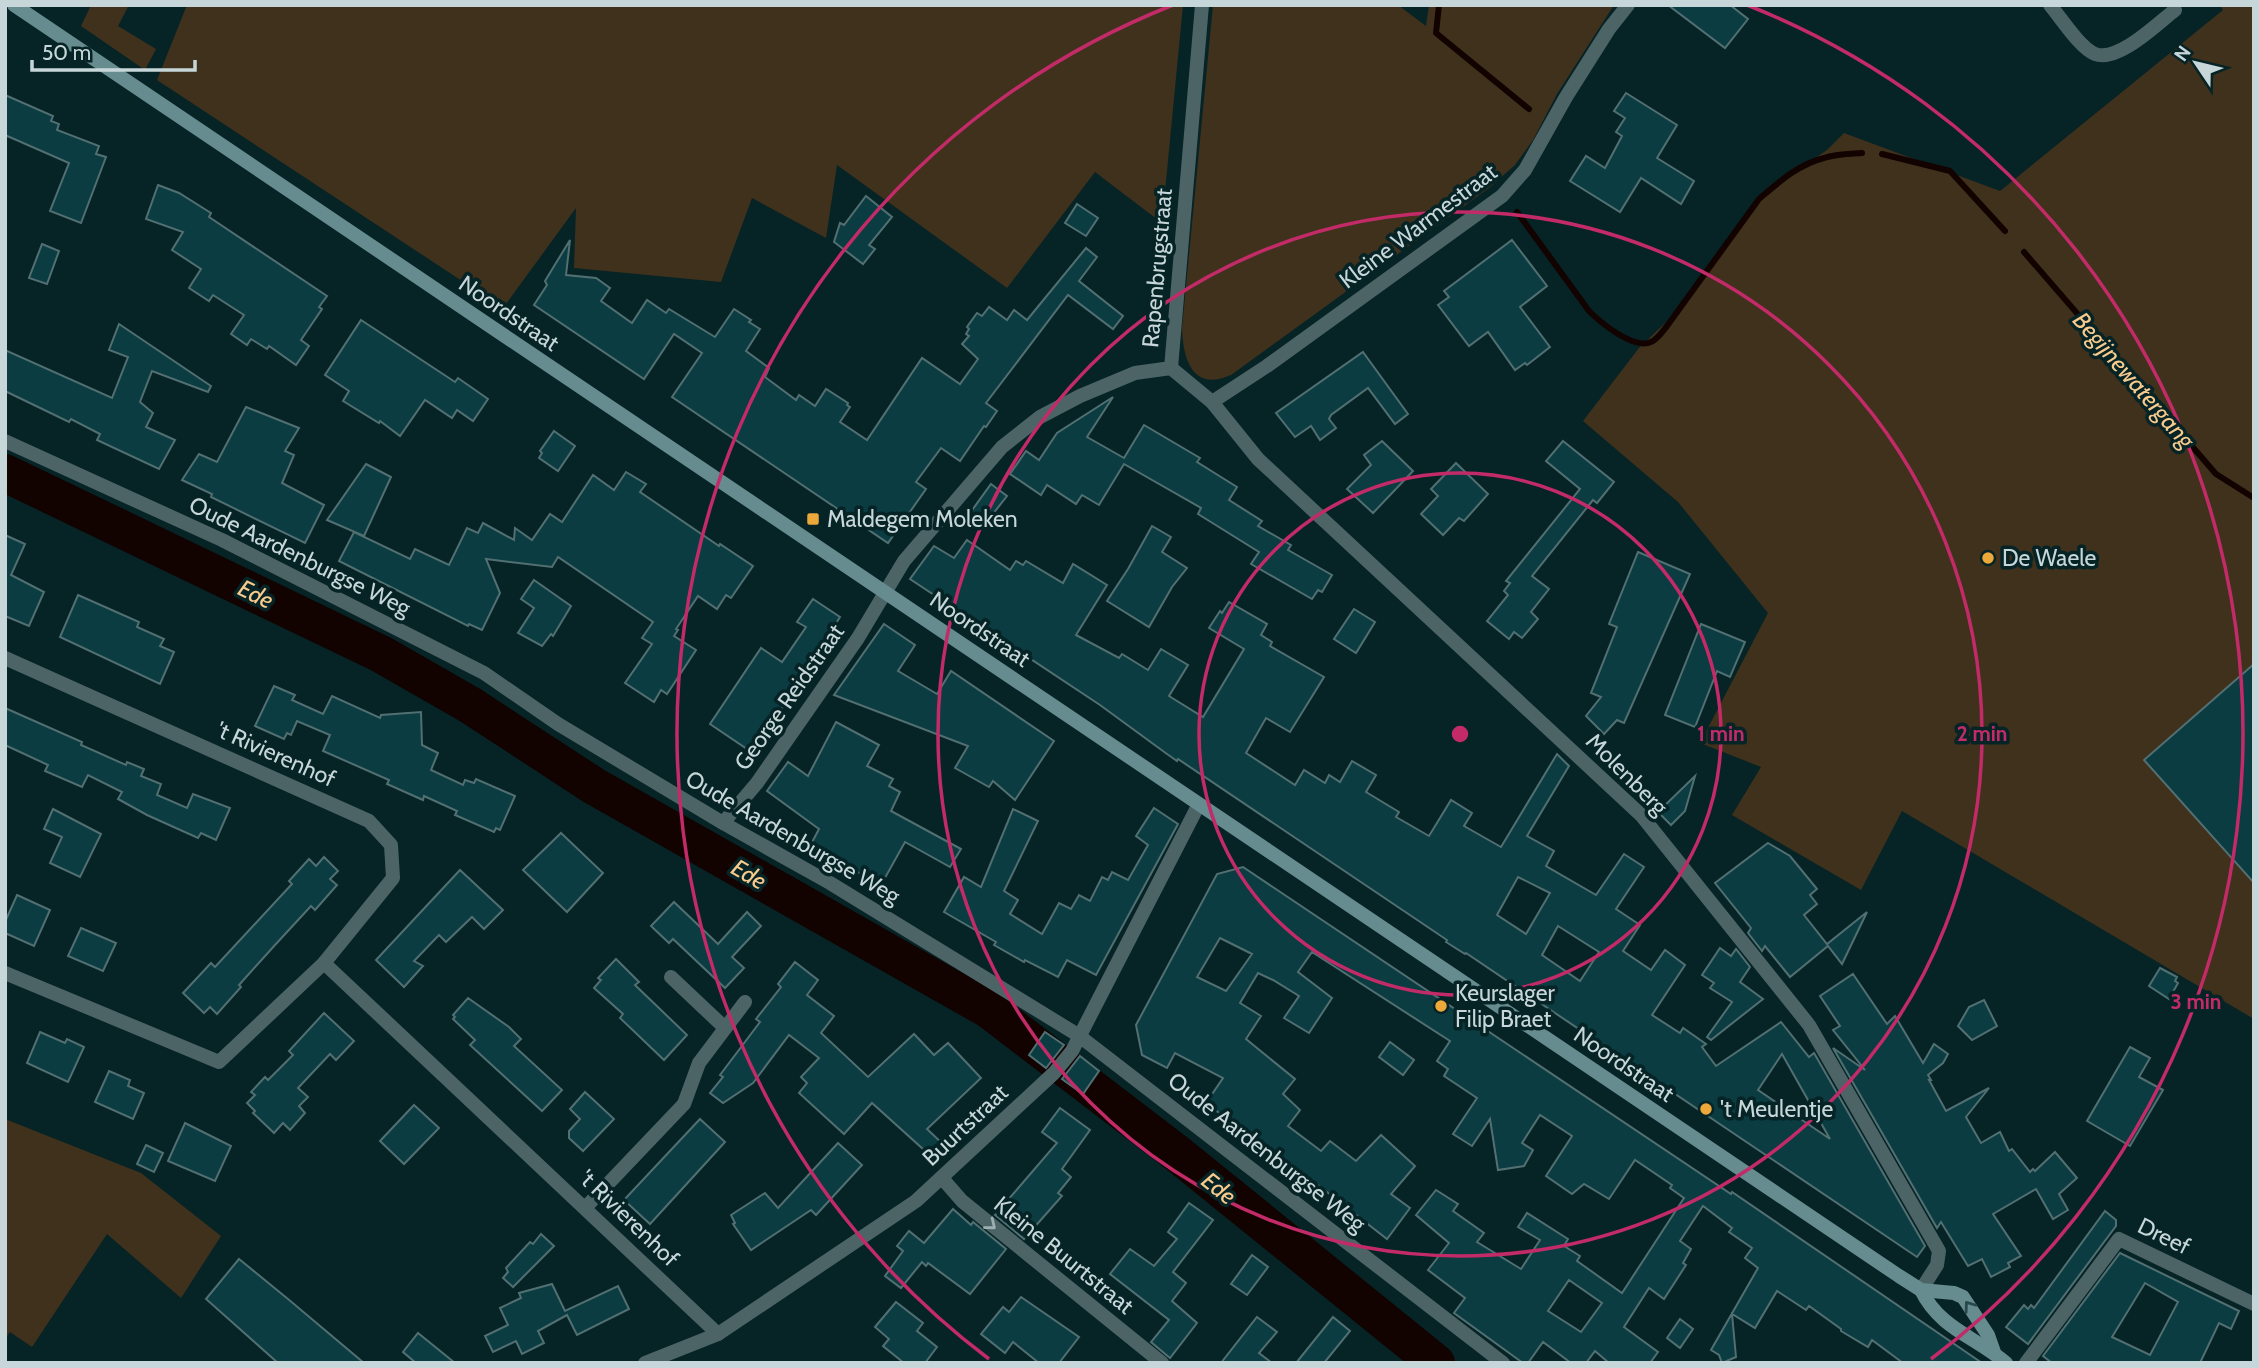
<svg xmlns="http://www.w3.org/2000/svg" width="2259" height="1368" font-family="Cabin,sans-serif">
  <rect width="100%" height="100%" fill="#062326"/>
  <g fill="#40311c">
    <path d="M91,5H129L118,26L156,49L145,70L81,26Z"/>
    <path d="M187,5H1183L1162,223L1095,172L1007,288L837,165L826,238L752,198L721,282L574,268L576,208L503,308L157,80Z"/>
    <path d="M1213,5H1398L1426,26L1429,5H1614L1557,94L1533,140L1515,165L1489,188L1231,375C1193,392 1183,360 1182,328Z"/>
    <path d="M2220,5H2254V1019L1902,811L1861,890L1732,815L1761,767L1700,743L1768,613L1678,502L1583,421L1639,348L1685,304L1760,195L1827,150L1844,133L2000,191L2223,10Z"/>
    <path d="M5,1119L141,1173L221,1236L181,1298L107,1234L32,1347L10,1332L5,1339Z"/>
  </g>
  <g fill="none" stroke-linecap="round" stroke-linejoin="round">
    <g stroke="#120300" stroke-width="6">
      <path d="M1439,5L1436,33L1529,109"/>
      <path d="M1882,154L1950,171L2005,231"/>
      <path d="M1517,212L1589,311C1601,323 1634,350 1651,342C1658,339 1662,332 1667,326L1759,199C1779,182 1799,164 1824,158C1836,154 1850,154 1862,153"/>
      <path d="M2024,252L2216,474L2254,498"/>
    </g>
    <path stroke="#120300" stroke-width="38" d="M5,473L381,654L470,705L594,786L988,1009L1174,1151L1436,1363"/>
  </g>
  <g fill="#0a3c41" stroke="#526f72" stroke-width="2" fill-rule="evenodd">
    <path d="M1668,5H1730L1748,19L1725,48Z"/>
    <path d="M1626,93L1677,125L1657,158L1694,181L1681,204L1641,178L1620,212L1570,181L1586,156L1605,168L1622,136L1616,132L1625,118L1614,111Z"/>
    <path d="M5,95L53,116L51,121L59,124L57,130L99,146L96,154L106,157L81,223L50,211L69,163L5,135Z"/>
    <path d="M158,185L179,193L211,213L209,217L327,296L319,307L322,309L301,340L309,346L296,365L269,346L267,349L251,339L247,345L231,334L244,315L213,295L209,301L189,288L201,269L172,250L183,232L146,219Z"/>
    <path d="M866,196L892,217L869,245L875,249L863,264L834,242L840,223L844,225Z"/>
    <path d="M1077,204L1098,218L1086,236L1065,223Z"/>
    <path d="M570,240L566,275L596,278L610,288L601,301L632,323L647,300L666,313L669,309L715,337L734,309L751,320L749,322L760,329L746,351L769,368L765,377L796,400L799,395L815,406L826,389L848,403L847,405L850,407L840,422L867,440L922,358L960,384L978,359L962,344L969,336L966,334L969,329L967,327L977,313L982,316L989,307L1007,320L1014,310L1027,320L1086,248L1097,257L1079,281L1123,316L1113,329L1068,295L986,403L997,411L986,427L984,426L960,461L941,448L916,482L926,489L888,543L672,397L702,353L674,334L644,379L534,305L547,285L545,281Z"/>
    <path d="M1512,240L1547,286L1520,307L1550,347L1527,365L1525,363L1515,370L1488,332L1469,346L1438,305L1449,297L1444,291Z"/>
    <path d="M42,244L59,251L47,284L29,278Z"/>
    <path d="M361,320L455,382L458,378L488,399L473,421L457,410L452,418L425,400L400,436L380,421L379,423L343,401L349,391L325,375Z"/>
    <path d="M119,324L211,386L208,392L152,371L140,402L153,413L146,427L175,440L159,469L97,440L100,434L71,419L69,422L5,391V350L112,398L128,357L109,350Z"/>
    <path d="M1363,352L1408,414L1395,424L1368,388L1331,415L1329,419L1336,428L1320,440L1311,426L1295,437L1276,413Z"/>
    <path d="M1113,397L1087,437L1124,458L1144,425L1200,458L1197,462L1237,487L1229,500L1262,521L1258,526L1291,545L1288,550L1332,575L1322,592L1318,590L1312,599L1251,564L1259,552L1198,514L1201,508L1124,464L1099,505L1082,495L1076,504L1047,485L1041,495L1010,474L1026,451L1039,460L1057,433Z"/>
    <path d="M246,407L299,428L285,451L294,455L282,483L324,505L305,543L211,497L212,494L182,480L199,454L217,462Z"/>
    <path d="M554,431L575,446L558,471L539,458L542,453L540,451Z"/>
    <path d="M1382,441L1413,471L1373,513L1347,489L1371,465L1364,455Z"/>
    <path d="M1563,441L1614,482L1597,503L1593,500L1532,576L1549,589L1531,612L1538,619L1522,638L1514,632L1509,639L1487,621L1508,595L1504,591L1510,583L1506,581L1580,489L1546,461Z"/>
    <path d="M1456,463L1488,494L1464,521L1459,518L1443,535L1421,514L1438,496L1431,489Z"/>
    <path d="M366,464L391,477L364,536L327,520Z"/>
    <path d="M626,472L646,484L640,492L719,546L720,544L753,566L731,598L726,595L717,609L698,596L676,629L678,630L674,636L696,650L667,694L661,690L654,702L625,683L652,644L642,638L653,622L558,557L552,567L486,559L500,593L482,630L469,624L468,626L339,561L354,532L410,559L415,549L449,565L467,528L478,533L483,523L514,540L515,528L532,540L550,514L562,522L593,475L614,490Z"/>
    <path d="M991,484L1007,496L985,524L970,513Z"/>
    <path d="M1152,526L1171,537L1162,552L1187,568L1172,587L1149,627L1107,601L1128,569Z"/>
    <path d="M5,535L25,544L11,575L44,592L29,626L5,616Z"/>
    <path d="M967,540L1010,570L1016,561L1023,565L1026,561L1063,583L1073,564L1107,585L1076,635L1119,658L1122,654L1148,670L1161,649L1188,665L1169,696L1203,717L1244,649L1209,628L1220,611L1222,613L1229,602L1267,624L1261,635L1272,642L1270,646L1324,677L1290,732L1266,718L1246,753L1295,785L1304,770L1325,783L1329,775L1340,782L1352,761L1376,775L1366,792L1399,812L1396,817L1429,836L1451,800L1472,813L1464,826L1501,847L1557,754L1569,766L1527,836L1554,851L1546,866L1596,895L1624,854L1644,867L1616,909L1640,925L1623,951L1651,970L1665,950L1685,965L1652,1015L1680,1033L1683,1028L1706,1044L1702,1047L1716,1066L1781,1022L1809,1057L1814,1053L1925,1246L1917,1257L1466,953L1465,954L1446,942L1447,940L1178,759L1177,761L1167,754L1100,705L910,579L934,546L954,558ZM1518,877L1550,893L1526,934L1497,915ZM1558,926L1599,952L1580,981L1542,955ZM1782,1054L1795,1077L1830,1139L1758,1090Z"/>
    <path d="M1638,552L1690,574L1624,723L1617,720L1604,734L1586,716L1601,697L1591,693L1617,627L1609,624Z"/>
    <path d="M534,580L571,606L553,636L551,634L542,646L518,633L534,608L521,599Z"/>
    <path d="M78,595L139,622L137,627L164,639L160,646L174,652L160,684L60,637Z"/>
    <path d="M813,599L840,617L826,639L830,642L806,678L799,682L753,753L710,724L761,648L782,662L806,627L797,622Z"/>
    <path d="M1354,609L1375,622L1356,653L1334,639Z"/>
    <path d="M884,624L915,645L898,671L937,694L951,671L1054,741L1015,800L993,781L989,787L955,768L968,746L834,695Z"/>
    <path d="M1701,624L1745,642L1730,677L1717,671L1695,727L1665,715Z"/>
    <path d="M2254,664V883L2144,760Z"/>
    <path d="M274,686L295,695L292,700L323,714L332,696L380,718L381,715L421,712L422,745L438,753L431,770L463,785L465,780L474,783L476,779L515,796L500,830L496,828L494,832L455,815L457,811L424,796L423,800L387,784L389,780L323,751L330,735L297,721L291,735L287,733L284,739L255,726Z"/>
    <path d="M5,708L82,742L81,745L126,765L127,762L144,769L141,776L161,784L157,795L187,808L193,794L230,808L216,840L201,833L198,838L147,815L118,799L122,792L88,775L82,787L45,771L48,765L5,745Z"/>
    <path d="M836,722L879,745L867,766L893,779L889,786L900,792L891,811L961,849L950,867L905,842L881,885L810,846L819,829L767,791L788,762L808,776Z"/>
    <path d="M1695,776L1685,811L1671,825L1658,812Z"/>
    <path d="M1154,808L1178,824L1096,975L1067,960L1058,977L1025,960L1024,962L994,945L996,942L944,912L964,877L981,887L1013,809L1038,821L1004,891L1018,900L1010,914L1042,934L1059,903L1071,909L1079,895L1090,901L1102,877L1108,880L1112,872L1128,880L1148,845L1136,836Z"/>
    <path d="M53,809L101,834L80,877L50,863L62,837L44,829Z"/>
    <path d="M561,833L603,873L567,912L523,870Z"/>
    <path d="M1768,843L1790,856L1817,889L1810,895L1817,904L1804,915L1827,944L1867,912L1842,964L1828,946L1790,977L1765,946L1762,951L1748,933L1751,928L1715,883Z"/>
    <path d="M324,857L338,871L330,879L337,885L315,910L311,906L275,945L239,985L241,987L217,1014L210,1007L204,1013L183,993L211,963L215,967L292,884L289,881L309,859L316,866Z"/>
    <path d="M1243,867L1731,1194L1732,1192L1982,1363H1903L1872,1340L1868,1347L1841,1331V1329L1809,1306L1806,1310L1777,1291L1755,1328L1732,1314L1736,1357L1722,1363L1719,1355L1711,1350L1758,1268L1745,1258L1752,1248L1729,1232L1732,1228L1703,1206L1680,1241L1691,1249L1683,1263L1686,1265L1664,1299L1649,1288L1624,1327L1658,1352L1650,1363H1609L1595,1351L1586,1363H1571L1543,1342L1528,1363H1523L1454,1313L1465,1298L1428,1270L1449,1243L1416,1215L1436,1190L1458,1204L1453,1211L1484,1233L1477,1242L1521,1269L1540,1240L1518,1227L1527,1213L1568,1239L1564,1246L1580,1256L1577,1261L1622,1293L1684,1198L1670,1188L1672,1185L1635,1160L1609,1199L1584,1184L1572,1194L1546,1176L1572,1136L1540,1115L1522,1143L1533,1150L1524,1166L1498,1170L1490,1119L1472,1146L1453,1134L1477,1098L1444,1076L1448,1069L1437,1061L1450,1041L1312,952L1298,972L1332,998L1309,1033L1284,1018L1299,996L1273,980L1258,973L1240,1003L1261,1016L1246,1039L1295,1079L1283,1094L1300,1110L1288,1126L1321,1151L1330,1141L1356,1161L1381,1135L1415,1166L1391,1194L1410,1208L1387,1239L1291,1164L1287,1168L1266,1151L1267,1149L1206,1103L1223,1078L1175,1053L1167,1068L1142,1055L1136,1025L1217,874ZM1220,938L1252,954L1226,991L1197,977ZM1569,1280L1602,1303L1581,1332L1548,1311Z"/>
    <path d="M460,870L503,910L484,929L472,917L446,942L439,935L414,961L423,966L404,987L376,960Z"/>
    <path d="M17,895L50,910L34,946L5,933V922Z"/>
    <path d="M674,902L718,944L747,912L761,926L732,957L744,968L725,988L673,939L669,943L651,926Z"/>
    <path d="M81,928L116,943L103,971L68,956Z"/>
    <path d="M1720,948L1731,956L1736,949L1750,967L1740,982L1763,999L1711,1040L1707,1037L1732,1002L1710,988L1714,983L1702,975Z"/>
    <path d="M616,959L639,982L635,985L687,1035L664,1060L620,1018L623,1014L594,988L601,980L598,978Z"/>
    <path d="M795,962L818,980L807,995L834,1016L821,1033L868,1077L914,1034L934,1055L948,1043L981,1078L927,1129L945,1146L933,1158L872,1103L844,1134L799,1093L807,1083L801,1077L819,1058L789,1035L753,1083L723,1103L710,1093L723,1077L720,1075L760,1022L756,1019L781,987L778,984Z"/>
    <path d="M2160,968L2177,977L2175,981L2178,983L2169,999L2149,986Z"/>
    <path d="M1853,974L1887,1024L1895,1016L1923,1063L1934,1044L1948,1054L1943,1063L1928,1075L1931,1080H1929L1946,1111L1989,1088L1966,1117L1981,1143L2000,1132L2009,1151L2012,1149L2030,1172L2033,1169L2035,1171L2055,1152L2077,1178L2059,1194L2068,1210L2053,1219L2036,1189L1993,1214L2021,1256L2008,1263L2010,1267L1991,1277L1982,1259L1968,1266L1941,1222L1937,1228L1833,1048L1865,1070L1833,1030L1840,1026L1820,996Z"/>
    <path d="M468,998L509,1027L521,1039L514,1046L562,1090L542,1111L470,1045L475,1040L453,1019L455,1017L453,1015Z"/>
    <path d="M1984,1000L1997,1026L1972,1040L1958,1026L1969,1007Z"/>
    <path d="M324,1013L354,1041L336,1060L330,1054L298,1088L308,1097L299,1106L305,1113L290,1130L283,1123L274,1133L253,1113L255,1111L247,1103L255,1095L251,1092L265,1077L268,1080L293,1055L289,1051Z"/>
    <path d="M40,1032L65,1043L67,1039L84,1047L68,1082L27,1063Z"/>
    <path d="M1045,1032L1064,1045L1046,1068L1029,1055Z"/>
    <path d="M1390,1042L1414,1060L1403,1075L1379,1057Z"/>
    <path d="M2130,1047L2150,1058L2139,1077L2163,1090L2130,1146L2087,1121Z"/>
    <path d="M1080,1056L1099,1071L1083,1094L1062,1079Z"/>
    <path d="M109,1071L130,1080L128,1086L144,1093L133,1119L95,1102Z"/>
    <path d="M585,1092L614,1119L583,1151L569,1138V1131L580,1119L570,1109Z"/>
    <path d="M414,1105L439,1128L404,1164L380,1141Z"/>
    <path d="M1060,1108L1090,1130L1062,1169L1071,1177L1058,1193L1062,1196L1024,1239L995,1215L1057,1143L1042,1132Z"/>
    <path d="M700,1119L725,1142L650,1224L624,1200Z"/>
    <path d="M185,1123L231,1146L215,1181L168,1161Z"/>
    <path d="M838,1143L862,1165L816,1215L811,1210L751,1250L733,1224L735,1223L731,1215L765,1193L778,1208Z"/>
    <path d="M146,1145L163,1153L154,1172L137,1164Z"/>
    <path d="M1189,1203L1213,1220L1173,1272L1186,1283L1172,1301L1197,1323L1170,1358L1151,1342L1169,1320L1110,1274L1130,1249L1154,1266L1177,1239L1168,1232Z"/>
    <path d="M953,1209L971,1225L973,1222L1006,1249L970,1294L928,1263L926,1266L922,1262L901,1288L885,1276L903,1251L897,1246L909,1231L924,1243Z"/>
    <path d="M2105,1211L2116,1220V1226L2028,1344L2006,1327L2024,1305L2028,1309L2031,1305L2034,1308Z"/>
    <path d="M541,1234L554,1246L513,1287L503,1278L508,1272L506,1268L530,1242L533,1244Z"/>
    <path d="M2120,1253L2239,1311L2231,1329L2219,1323L2200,1363H2052L2043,1356ZM2145,1283L2178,1302L2150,1355L2112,1337Z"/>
    <path d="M1252,1255L1268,1267L1247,1295L1231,1284Z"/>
    <path d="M239,1259L288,1299L364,1363H278L206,1299Z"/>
    <path d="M552,1284L565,1311L618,1286L629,1309L577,1335L567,1315L538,1331L544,1343L522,1354L516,1341L493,1352L485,1336L508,1325L500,1308L521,1298L519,1293Z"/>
    <path d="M1021,1297L1079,1337L1059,1363H1039L1013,1342L1005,1353L981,1334L1003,1307L1009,1312Z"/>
    <path d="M896,1302L923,1323L917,1331L937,1347L925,1363H904L883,1346L889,1339L875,1327Z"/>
    <path d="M1257,1317L1277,1332L1259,1353L1272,1363H1221Z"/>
    <path d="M1333,1317L1350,1331L1324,1363H1296Z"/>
    <path d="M1680,1319L1693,1329L1680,1348L1667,1338Z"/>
    <path d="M418,1333L455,1363H416L403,1352Z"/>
  </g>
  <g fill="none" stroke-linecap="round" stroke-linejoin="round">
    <g stroke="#4d6467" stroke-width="14">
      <path d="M2050,5C2061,18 2080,48 2095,54C2118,63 2158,23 2175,10"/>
      <path d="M1171,368L1212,402L1258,459L1641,815L1809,1025L1939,1251L1937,1265L1921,1290"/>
      <path d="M1212,402L1267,366L1502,196L1525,170L1566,97L1609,29L1628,5"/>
      <path d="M5,441L222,540L484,673L558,724L723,823L830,883L1078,1035L1503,1363"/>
      <path d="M5,658L369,821L391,845L393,878L324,963L219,1062L5,973"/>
      <path d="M723,823L757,783L858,638L904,561L1002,447L1040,417L1080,396L1135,373L1171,368L1202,5"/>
      <path d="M324,963L718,1334"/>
      <path d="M671,977L725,1028"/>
      <path d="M942,1178L962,1201L1162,1363"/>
      <path d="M585,1208L684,1104L699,1063L745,1002"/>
      <path d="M645,1363L718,1334L916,1201L1054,1073L1072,1051L1198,806"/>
      <path d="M2026,1363L2119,1239L2254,1304"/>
    </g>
    <g stroke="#668c90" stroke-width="14">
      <path d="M14,5L1899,1276L1921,1290L1954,1293L1963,1297L1988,1335L1994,1352"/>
      <path d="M1921,1290C1940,1329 1976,1337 2006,1363"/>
    </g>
  </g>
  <defs><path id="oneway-chevron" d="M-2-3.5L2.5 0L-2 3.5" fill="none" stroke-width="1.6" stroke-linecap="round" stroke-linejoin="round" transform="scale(1.75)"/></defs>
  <use stroke="#9cafb1" href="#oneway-chevron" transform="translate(991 1225) rotate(39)"/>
  <use stroke="#28484b" href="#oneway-chevron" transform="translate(1969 1306) rotate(-126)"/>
  <g fill="none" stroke="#c22b68" stroke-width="3.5">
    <circle cx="1460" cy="734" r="261"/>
    <circle cx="1460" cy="734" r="522"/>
    <path d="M989 1359A783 783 0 0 1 1173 5M1747 5A783 783 0 0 1 1931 1359"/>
  </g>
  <g fill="#eda83b" stroke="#062326" stroke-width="2.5">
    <rect x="806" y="512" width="14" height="14" rx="3.5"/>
    <circle cx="1988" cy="558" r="7"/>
    <circle cx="1441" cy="1006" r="7"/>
    <circle cx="1706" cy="1109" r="7"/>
  </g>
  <g text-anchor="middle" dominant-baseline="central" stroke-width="7" stroke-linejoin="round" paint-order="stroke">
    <g font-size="23" fill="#c7d7d9" stroke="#062326">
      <text transform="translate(1418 226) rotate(-37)">Kleine Warmestraat</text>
      <text transform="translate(1157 268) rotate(-85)">Rapenbrugstraat</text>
      <text transform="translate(509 313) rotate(34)">Noordstraat</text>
      <text transform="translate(300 556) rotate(26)">Oude Aardenburgse Weg</text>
      <text transform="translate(980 629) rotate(34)">Noordstraat</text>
      <text transform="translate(789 697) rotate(-55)">George Reidstraat</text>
      <text transform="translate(276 754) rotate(24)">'t Rivierenhof</text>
      <text transform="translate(1627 774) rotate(45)">Molenberg</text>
      <text transform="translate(793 837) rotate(30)">Oude Aardenburgse Weg</text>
      <text transform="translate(1624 1064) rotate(34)">Noordstraat</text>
      <text transform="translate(965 1125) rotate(-43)">Buurtstraat</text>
      <text transform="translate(1267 1152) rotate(38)">Oude Aardenburgse Weg</text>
      <text transform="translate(629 1218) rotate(44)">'t Rivierenhof</text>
      <text transform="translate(2164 1236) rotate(26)">Dreef</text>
      <text transform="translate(1064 1255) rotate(39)">Kleine Buurtstraat</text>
    </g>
    <g font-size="23" fill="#c7d7d9" stroke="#062326" text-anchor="start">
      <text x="827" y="519">Maldegem Moleken</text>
      <text x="2002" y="558">De Waele</text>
      <text x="1455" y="993">Keurslager<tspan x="1455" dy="26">Filip Braet</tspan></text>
      <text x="1720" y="1109">'t Meulentje</text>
    </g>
    <g font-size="24" font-style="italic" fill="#f8cb8d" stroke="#062326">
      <text transform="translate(2134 380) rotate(49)">Begijnewatergang</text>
      <text transform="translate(256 594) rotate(26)">Ede</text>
      <text transform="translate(749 874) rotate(30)">Ede</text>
      <text transform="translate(1219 1188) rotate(39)">Ede</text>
    </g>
  </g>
  <circle cx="1460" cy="734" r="10" fill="#c22b68" stroke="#062326" stroke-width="3.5"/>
  <g font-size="21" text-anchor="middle" font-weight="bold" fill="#c22b68" stroke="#062326" stroke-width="7" stroke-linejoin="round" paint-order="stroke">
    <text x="1721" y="741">1 min</text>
    <text x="1982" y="741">2 min</text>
    <text x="2196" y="1009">3 min</text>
  </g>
  <rect width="2259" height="1368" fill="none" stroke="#c7d7d9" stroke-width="14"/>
  <g transform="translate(2196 63) rotate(305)" stroke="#062326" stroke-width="5" paint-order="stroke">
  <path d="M0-5L12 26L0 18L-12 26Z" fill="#c7d7d9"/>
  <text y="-10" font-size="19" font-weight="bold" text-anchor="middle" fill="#c7d7d9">N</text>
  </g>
  <path d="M32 60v10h163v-10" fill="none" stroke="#c7d7d9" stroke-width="3.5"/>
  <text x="42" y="60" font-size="21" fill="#c7d7d9" stroke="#062326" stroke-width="5" paint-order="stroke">50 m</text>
</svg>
